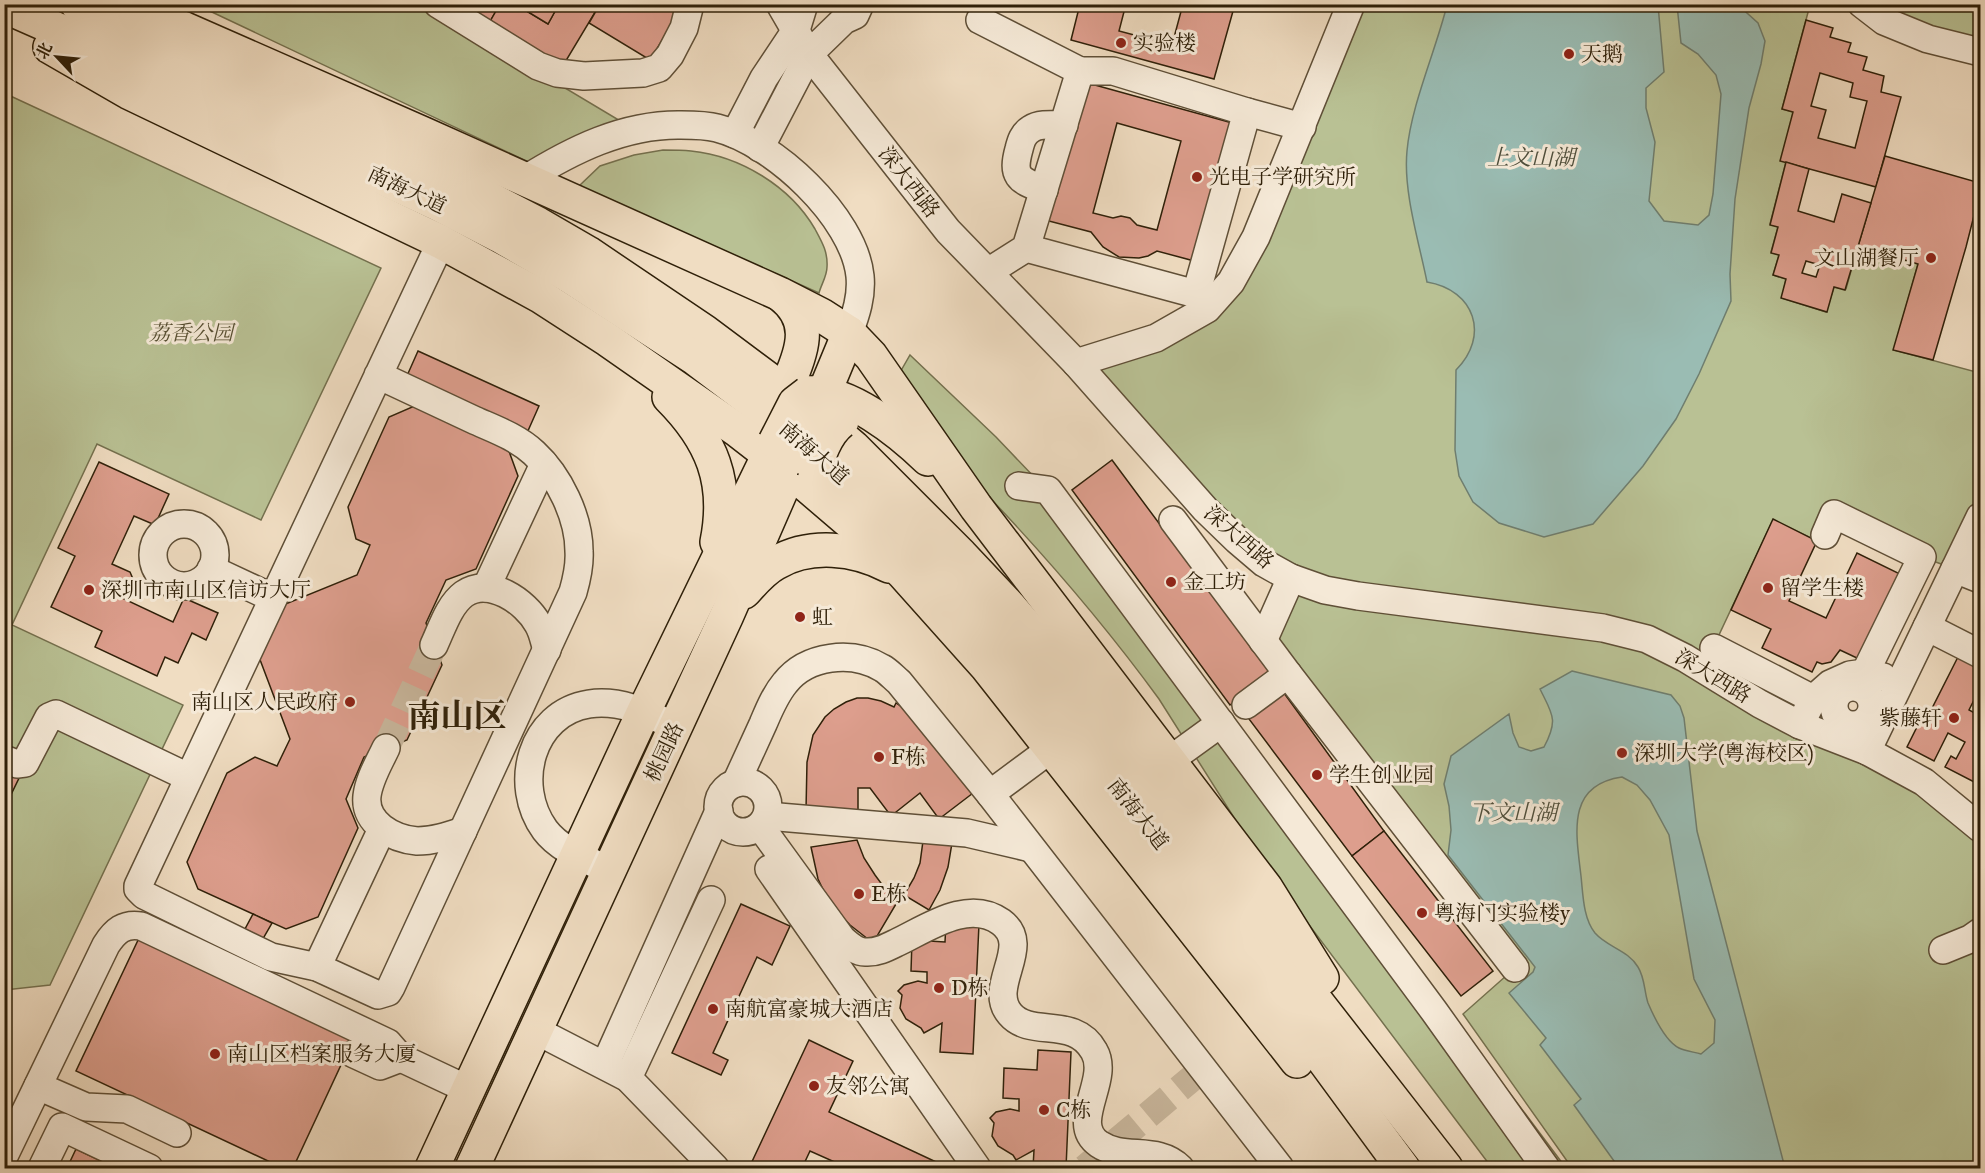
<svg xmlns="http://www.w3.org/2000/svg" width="1985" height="1173" font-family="'IM FELL Great Primer','Noto Serif SC',serif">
  <rect width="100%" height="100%" fill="#f0ddc2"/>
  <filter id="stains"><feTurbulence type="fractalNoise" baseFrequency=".00333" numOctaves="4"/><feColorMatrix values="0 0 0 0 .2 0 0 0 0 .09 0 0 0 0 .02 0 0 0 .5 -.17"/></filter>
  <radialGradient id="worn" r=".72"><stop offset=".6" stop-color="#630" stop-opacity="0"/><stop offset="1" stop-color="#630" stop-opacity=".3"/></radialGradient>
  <g fill="#b9c194" stroke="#74704e" stroke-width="1.5">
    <path d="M197,5H426L622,122L537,166Z"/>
    <path d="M1351,5H1810L1782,109L1793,112L1786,162L1770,224L1778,227L1771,252L1779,255L1773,275L1786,279L1782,298L1826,312L1834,287L1846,289L1858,246L1918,264L1894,350L1980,373V517L1955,569L1922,557L1831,513L1817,541L1773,520L1703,669L1980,828V1168H1572L1463,1014L1515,968L1263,641L1291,578L1076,363L1207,309Z"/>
    <path d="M1862,5H1980V52Z"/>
    <path d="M4,93L381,268L261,520L97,444L12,625L183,705L50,985L5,990Z"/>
    <path d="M663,150C672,150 682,150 691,151C740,156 790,186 815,229C822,242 828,252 827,267C827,276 821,285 819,293L579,186L600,166L634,155Z"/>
    <path d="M910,355L996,437L1037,480L1152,616L1566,1168H1492L1264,865L1159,699C1078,588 986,489 887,395Z"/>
  </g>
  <g fill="#9abcb3" stroke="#6f7e6f" stroke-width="1.5" fill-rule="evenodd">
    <path d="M1447,5H1658L1664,72L1646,88V108L1655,142L1649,201L1664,221L1698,225L1709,215L1713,194L1721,94L1716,75L1698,54L1681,43L1677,5H1738L1758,23L1765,41L1761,64L1749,108L1735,199L1730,274L1731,301L1699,374L1676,419L1643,466L1593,524L1544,537L1499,523L1473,502L1459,476L1455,450L1456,370C1490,336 1475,290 1427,282C1419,242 1403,191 1407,151C1411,105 1436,50 1447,5Z"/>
    <path d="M1572,671L1671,695L1680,706L1684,718L1697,831L1785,1168H1619L1574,1105L1581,1099L1540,1045L1546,1038L1509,993L1533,972L1535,967L1448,855L1451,830L1449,806L1444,784L1451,756L1509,714L1513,733L1519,747L1531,751L1544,747C1559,719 1552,714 1540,689ZM1622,777L1637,785L1650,800L1669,835L1694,979L1715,1020L1714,1043L1701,1054C1694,1052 1685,1051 1679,1048C1665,1041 1654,1017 1648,1003C1644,991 1645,978 1638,967C1628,950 1607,947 1595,933C1583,918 1583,894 1581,876C1576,833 1566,785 1622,777Z"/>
  </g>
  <g fill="#dd9e8d" stroke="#2f2009" stroke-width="1.5" fill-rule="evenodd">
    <path d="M456,4H500L488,25Z"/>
    <path d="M500,4H515L548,24L559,4H600L561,69L488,25Z"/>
    <path d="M515,4H559L548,24Z"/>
    <path d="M600,4H666L679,13L650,60L589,23Z"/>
    <path d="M1080,4H1126L1119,31L1172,45L1183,4H1235L1214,79L1071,40Z"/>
    <path d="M1806,20L1833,28L1830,37L1851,43L1848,52L1867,57L1863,70L1884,76L1881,92L1901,97L1876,187L1780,161L1793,112L1782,109ZM1820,73L1853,83L1850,97L1867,101L1855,148L1818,138L1826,110L1811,106Z"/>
    <path d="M1084,82L1236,124L1198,262L1157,251L1148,256L1139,258L1119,257L1103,247L1091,232L1045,220ZM1117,123L1181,141L1157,230L1137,225L1130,218L1121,216L1113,218L1093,213Z"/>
    <path d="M1885,156L1980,183V192L1966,247L1933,360L1893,350L1918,264L1858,246Z"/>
    <path d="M1786,162L1809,169L1798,211L1834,222L1842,194L1871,203L1845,290L1834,287L1827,312L1781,298L1786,279L1773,275L1779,255L1771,253L1778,227L1770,225ZM1806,261L1820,265L1816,277L1802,273Z"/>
    <path d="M418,351L539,406L527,433L406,378Z"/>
    <path d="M419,404L506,443L518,476L476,569L446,580L426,623L442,665L407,740L364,757L346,799L358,828L318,917L286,929L198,889L187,862L227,773L255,757L277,766L290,739L259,657L283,605L357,575L370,545L356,539L348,507L389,417Z"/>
    <path d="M1112,460L1271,674L1230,705L1072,490Z"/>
    <path d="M99,462L169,494L155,525L134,516L112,564L130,572L133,579L124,599L173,622L184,598L218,613L206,640L192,633L178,663L165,657L157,676L95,647L102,631L51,607L75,556L58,548Z"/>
    <path d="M1773,519L1817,541L1789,601L1826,618L1857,553L1900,574L1859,659L1840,650L1831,662L1822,664L1817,662L1812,672L1762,648L1771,629L1731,610Z"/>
    <path d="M1961,651L1980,662V688L1969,710L1980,716V785L1945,767L1951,756L1956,759L1965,742L1948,733L1934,761L1907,747L1922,717L1926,720Z"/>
    <path d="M1284,693L1384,831L1352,856L1249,719Z"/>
    <path d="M857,698H868L881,701L894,707L896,703L902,707L977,790L939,819L920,793L891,816L870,788H858V811L806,810L807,762L813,735L825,717L834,709L846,702Z"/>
    <path d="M4,766L21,774L4,809Z"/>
    <path d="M1384,831L1493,971L1461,996L1352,856Z"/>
    <path d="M857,840L864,858L875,875L886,890L899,899L873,943L850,925L830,904L818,879L811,847Z"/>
    <path d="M923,841L952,843L948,867L940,890L929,910L904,895L914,878L920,863Z"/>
    <path d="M741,904L790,926L772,965L757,957L713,1053L728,1060L721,1075L672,1053Z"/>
    <path d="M253,914L272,923L238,982L221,974Z"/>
    <path d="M946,923L979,924L973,1054L940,1052L942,1023L924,1033L921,1028L906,1019L900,1008L902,995L898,991L904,985L918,981L927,983V972L911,971L912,940L945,942Z"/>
    <path d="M140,936L354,1037L293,1168H283L76,1071Z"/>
    <path d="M809,1040L853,1061L829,1112L949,1168H848L810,1151L802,1168H749Z"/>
    <path d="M1038,1050L1071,1052L1066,1168H1033L1034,1150L1016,1160L1013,1155L998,1146L992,1136L994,1123L990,1118L996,1112L1010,1109L1019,1111V1099L1003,1098L1004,1068L1037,1070Z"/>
    <path d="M76,1149L116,1168H67Z"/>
  </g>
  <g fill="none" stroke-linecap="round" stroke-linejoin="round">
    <g stroke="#c9b79d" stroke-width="27" stroke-dasharray="27 14" stroke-linecap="butt">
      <path d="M386,748L434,645"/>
      <path d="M1085,1168L1203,1069"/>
    </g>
    <defs>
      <g id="minor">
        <path d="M438,4L538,66L557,73L584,76L643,73L659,68L670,55L684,28L690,4"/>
        <path d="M780,4L809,54L948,231L1076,363L1205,509L1237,540L1264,563L1291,578L1325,590L1358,596L1603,628L1647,639L1685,658L1760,704L1800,725L1867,751L1924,782L1980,828"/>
        <path d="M1862,4L1884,21L1928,39L1980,52"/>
        <path d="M980,20L1080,71"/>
        <path d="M1247,112L1302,127"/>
        <path d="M735,134L764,78L796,30L804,4"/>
        <path d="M760,148L809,54L844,20L855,15L860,4"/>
        <path d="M524,180C572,150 624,124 681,125C693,125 706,125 717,128C773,142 854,217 860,276C862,296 856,314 849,333"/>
        <path d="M1044,190C1020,180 1011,178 1019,149C1021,141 1023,134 1031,129C1040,123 1054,125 1064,125"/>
        <path d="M988,272L1026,248L1080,71H1113L1247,112L1196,294L1026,248"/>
        <path d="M1076,363L1156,338L1207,309L1231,282L1256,237L1351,4"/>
        <path d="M378,375C410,390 442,405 474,420C494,429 517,437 534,453C559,476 579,517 579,551C580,565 577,578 573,592L391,987L388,992L378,995L317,967L271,957L144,895L138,889V886L441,242"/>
        <path d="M1019,486L1048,490L1434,1011L1546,1168"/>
        <path d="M1173,520L1288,674"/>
        <circle cx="184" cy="555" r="31"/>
        <path d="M1825,535L1834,514L1922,557L1865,673"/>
        <path d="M211,569L273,598"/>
        <path d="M1955,569L1980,579"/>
        <path d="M486,588L544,464"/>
        <path d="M1927,627L1980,654"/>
        <path d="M1263,641L1291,578"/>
        <path d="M434,645C442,628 449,605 464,594C489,576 526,602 538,624C543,632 544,641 547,650"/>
        <path d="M1714,648L1813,699"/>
        <circle cx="1853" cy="706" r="19"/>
        <path d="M1246,705L1288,674L1515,968"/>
        <path d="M1800,725L1813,699L1830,684L1850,675L1865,673L1883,677"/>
        <path d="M386,748C379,763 369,779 367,796C364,823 393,839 417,841C433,841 448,836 463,831"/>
        <path d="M1867,751L1980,517"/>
        <path d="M4,759L17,764L25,763L49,717L56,714L188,777"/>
        <path d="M1170,760L1221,723"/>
        <circle cx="743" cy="807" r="25"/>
        <path d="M736,783C745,763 754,744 763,724C769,710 775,695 785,683C807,655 852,650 882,668C888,671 894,678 899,682L990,794L1280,1168"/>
        <path d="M990,794L1052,748"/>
        <path d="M767,816L967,833L1031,848"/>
        <path d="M760,826L842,939C849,945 856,952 865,952C876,953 886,948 896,943C926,929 968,898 1001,922C1034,946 986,986 1010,1014C1031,1039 1074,1015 1094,1051C1111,1080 1068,1123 1099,1144C1124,1161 1157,1145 1180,1168"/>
        <path d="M769,869L977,1168"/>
        <path d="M610,871C588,860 560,850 545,830C512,785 531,713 589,704C621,699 649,714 676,727"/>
        <path d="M1943,950L1970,939L1980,932"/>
        <path d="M317,967L382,829"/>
        <path d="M535,1030L628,1078L715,1168"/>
        <path d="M354,1054L380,1066L401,1058"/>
        <path d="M605,1065L719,811"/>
        <path d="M628,1078L711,900"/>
        <path d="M38,1086L86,1107L127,1109L177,1133"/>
        <path d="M4,1156L106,945C115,931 124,923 141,926L388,1043L401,1058L469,1090"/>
        <path d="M42,1168L62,1127L149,1168"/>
      </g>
      <g id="major">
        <path d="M77,4L469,188L538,224L588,253L705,332L807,408L853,447L961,555L1009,606L1052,656L1242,906L1446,1168"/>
        <path d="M4,6L172,80L438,204L500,236L569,276L696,359L795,434L839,472L940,571L988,624L1035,680L1223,923L1403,1168"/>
        <path d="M131,9L185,29L424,134L780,294L821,315L849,333L871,356L976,507L1266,888L1322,978"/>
        <path d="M50,47L128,92L441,242L540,296L608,340L737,430L790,471L866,536L903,573L987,667L1297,1061"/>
        <path d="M781,295C812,319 804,347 790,379"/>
        <path d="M808,393C847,389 901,433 928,459"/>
        <path d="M669,397C712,440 729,482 717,542"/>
        <path d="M820,403L849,333"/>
        <path d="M744,592C754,581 763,570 776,563C810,543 855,548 889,566"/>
        <path d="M432,1168L644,711L775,442"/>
        <path d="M472,1168L727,615L795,459"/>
      </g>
    </defs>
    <use href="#minor" stroke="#5f4f37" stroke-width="30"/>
    <use href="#major" stroke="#2f2009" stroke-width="36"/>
    <use href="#minor" stroke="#f5e9d7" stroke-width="27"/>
    <use href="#major" stroke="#f0ddc2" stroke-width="33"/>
    <defs>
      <g id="major-bridge">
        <path d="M775,442L795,403L808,393"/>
        <path d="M796,457L820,403"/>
        <path d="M815,476C816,458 827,432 842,421"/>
      </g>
    </defs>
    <use href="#major-bridge" stroke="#2f2009" stroke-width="36" stroke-linecap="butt"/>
    <use href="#major-bridge" stroke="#f0ddc2" stroke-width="33"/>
  </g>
  <g fill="#8f2418" stroke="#f5e9d7" stroke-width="2">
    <circle cx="1121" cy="43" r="6"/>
    <circle cx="1569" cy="54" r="6"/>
    <circle cx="1197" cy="177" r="6"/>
    <circle cx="1931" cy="258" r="6"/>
    <circle cx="1171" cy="582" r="6"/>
    <circle cx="1768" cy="588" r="6"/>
    <circle cx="89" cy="590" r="6"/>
    <circle cx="800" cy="617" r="6"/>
    <circle cx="350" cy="702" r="6"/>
    <circle cx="1954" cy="718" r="6"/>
    <circle cx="1622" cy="753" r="6"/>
    <circle cx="879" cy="757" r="6"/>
    <circle cx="1317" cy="775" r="6"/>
    <circle cx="859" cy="894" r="6"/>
    <circle cx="1422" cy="913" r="6"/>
    <circle cx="939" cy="988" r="6"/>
    <circle cx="713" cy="1009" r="6"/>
    <circle cx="215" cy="1054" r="6"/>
    <circle cx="814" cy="1086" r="6"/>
    <circle cx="1044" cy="1110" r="6"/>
  </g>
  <g text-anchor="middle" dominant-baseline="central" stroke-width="6" stroke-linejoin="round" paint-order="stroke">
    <g font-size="21" fill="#2f2009" stroke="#f5e9d7" text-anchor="start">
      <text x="1133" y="43">实验楼</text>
      <text x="1581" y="54">天鹅</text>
      <text x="1209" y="177">光电子学研究所</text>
      <text x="1919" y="258" text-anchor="end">文山湖餐厅</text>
      <text x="1183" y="582">金工坊</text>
      <text x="1780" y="588">留学生楼</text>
      <text x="101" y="590">深圳市南山区信访大厅</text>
      <text x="812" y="617">虹</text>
      <text x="338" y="702" text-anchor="end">南山区人民政府</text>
      <text x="1942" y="718" text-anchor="end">紫藤轩</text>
      <text x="1634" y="753">深圳大学(粤海校区)</text>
      <text x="891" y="757">F栋</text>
      <text x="1329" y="775">学生创业园</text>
      <text x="871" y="894">E栋</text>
      <text x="1434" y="913">粤海门实验楼y</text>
      <text x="951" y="988">D栋</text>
      <text x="725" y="1009">南航富豪城大酒店</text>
      <text x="227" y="1054">南山区档案服务大厦</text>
      <text x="826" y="1086">友邻公寓</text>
      <text x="1056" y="1110">C栋</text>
    </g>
    <g font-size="21" fill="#2f2009" stroke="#f5e9d7">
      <text transform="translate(909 182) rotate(52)">深大西路</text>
      <text transform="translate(407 190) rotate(25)">南海大道</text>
      <text transform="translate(814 453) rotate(41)">南海大道</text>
      <text transform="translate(1239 537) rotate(41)">深大西路</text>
      <text transform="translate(1713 676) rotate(31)">深大西路</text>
      <text transform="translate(664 752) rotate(-65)">桃园路</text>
      <text transform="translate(1138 814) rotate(52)">南海大道</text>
    </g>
    <g font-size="21" font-style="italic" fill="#585033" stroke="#f5e9d7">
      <text x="191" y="333">荔香公园</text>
    </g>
    <g font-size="22" font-style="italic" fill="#4f4f3c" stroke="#f5e9d7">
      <text x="1531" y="157">上文山湖</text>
      <text x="1513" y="812">下文山湖</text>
    </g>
    <g font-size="33" font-weight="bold" fill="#2f2009" stroke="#f5e9d7">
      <text x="457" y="716">南山区</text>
    </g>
  </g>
  <rect width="1985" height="1173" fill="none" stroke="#f0ddc2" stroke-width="24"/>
  <rect x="6" y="6" width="1973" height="1161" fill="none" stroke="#2f2009" stroke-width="3"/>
  <rect x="12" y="12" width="1961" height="1149" fill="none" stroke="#2f2009" stroke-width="1.5"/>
  <g transform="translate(57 57) rotate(296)" stroke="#f5e9d7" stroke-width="4.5" paint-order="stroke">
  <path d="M0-4.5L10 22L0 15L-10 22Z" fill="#2f2009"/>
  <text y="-9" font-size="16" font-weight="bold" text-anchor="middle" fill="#2f2009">北</text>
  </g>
  <rect width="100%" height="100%" filter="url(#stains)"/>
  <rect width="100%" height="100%" fill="url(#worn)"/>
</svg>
